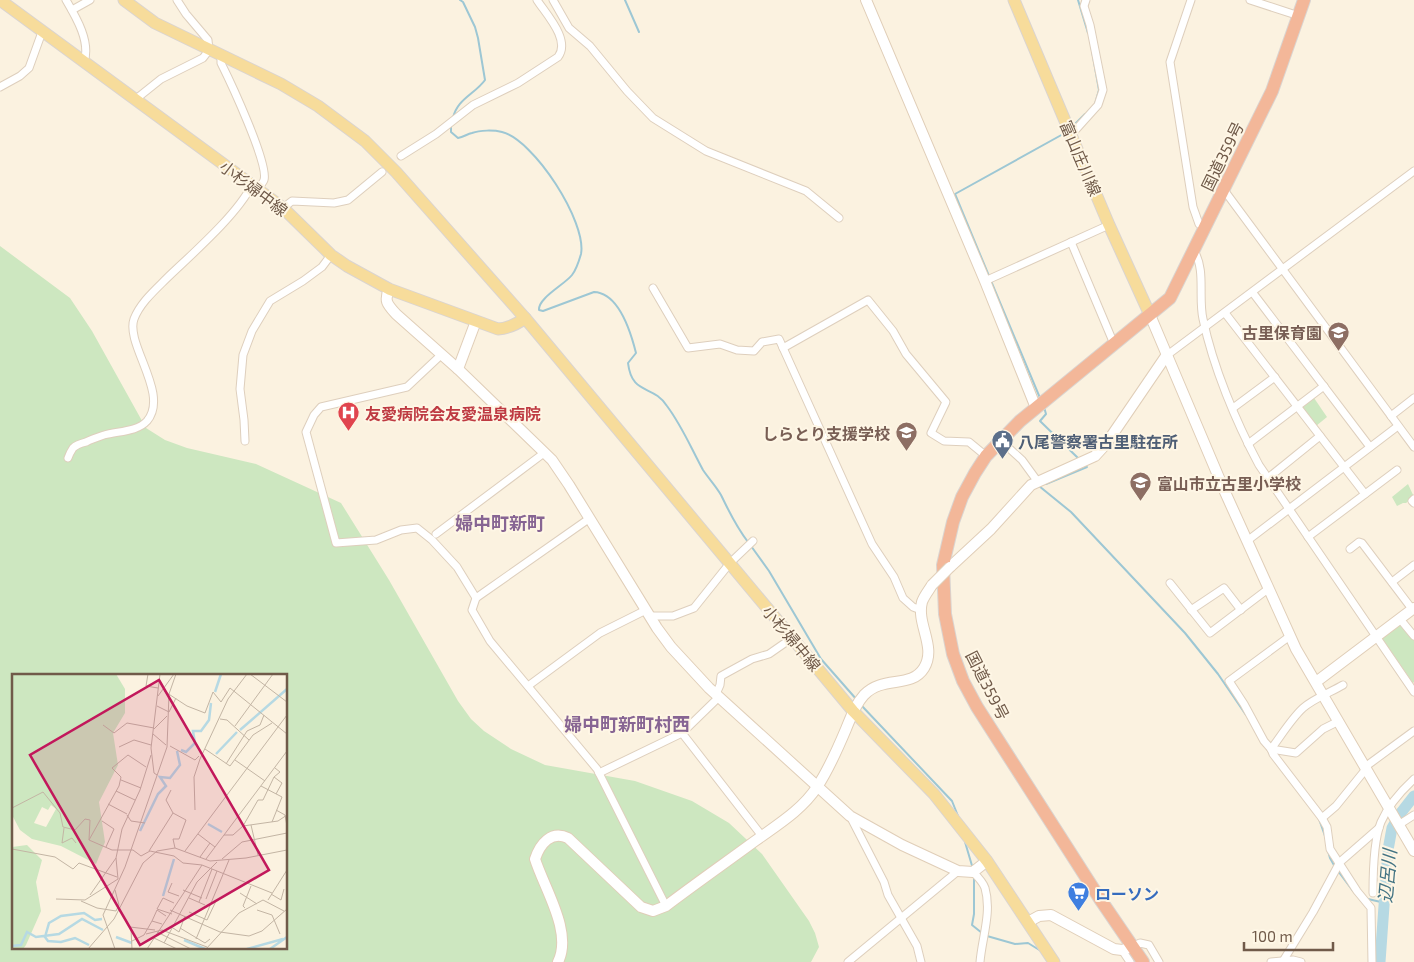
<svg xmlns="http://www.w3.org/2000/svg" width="1414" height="962" font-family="'Exo 2','Noto Sans JP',sans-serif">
  <rect width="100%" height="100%" fill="#fbf2e0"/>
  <g fill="#cde7c0" fill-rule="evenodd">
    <path d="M0,246L70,298L92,331L146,428L165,440L187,448L256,464L341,503L389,580L458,701L471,719L484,731L511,749L545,765L635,781L692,801L729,823L762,854L809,921L815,933L819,947L811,962H0ZM14,676H286V948H14Z"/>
    <path d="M1314,398L1327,417L1316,426L1302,407Z"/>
    <path d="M1408,484L1414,497L1406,503H1403L1397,506L1392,497Z"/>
    <path d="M1400,622L1414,640V682L1413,683L1381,637Z"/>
  </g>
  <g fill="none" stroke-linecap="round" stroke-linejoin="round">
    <g stroke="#9dc7d4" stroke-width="2">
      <path d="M625,0L639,32"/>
      <path d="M1078,0L1088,33"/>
      <path d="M1091,45L1099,90L1095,104"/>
      <path d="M453,118C457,99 475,94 485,80L478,38L475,27L463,2L460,0"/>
      <path d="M451,125V132L458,138C464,137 467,134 472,133C480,130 494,130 502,132C534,140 587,222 581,254C579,261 576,270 572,275C564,285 538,298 539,310L543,311L594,292C619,293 631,333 636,353L628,363C632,396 653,384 667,406C682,426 691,448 703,470C709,479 716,486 721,495C730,513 735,525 748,542"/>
      <path d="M1072,127L1085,114"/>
      <path d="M989,276L955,194L1065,133"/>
      <path d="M991,281L1040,398"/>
      <path d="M1044,407L1046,414L1040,421L1079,459"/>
      <path d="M1046,484L1087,467L1084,465"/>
      <path d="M1039,486L1071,512L1185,633L1218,674L1246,715"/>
      <path d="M751,546L769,571L821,659L857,700"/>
      <path d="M861,705L952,801L958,816"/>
      <path d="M1319,819L1325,836"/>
      <path d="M965,842L973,869"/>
      <path d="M1328,851L1330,858L1335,867"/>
      <path d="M1338,871L1353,891"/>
      <path d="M974,876V914L972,925L982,933"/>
      <path d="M1368,899L1385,903"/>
      <path d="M987,936L1015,944L1028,943L1041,951"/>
    </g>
    <path stroke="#b6d9e3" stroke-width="11" d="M1380,962L1388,850L1392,828L1400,814L1414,796"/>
    <defs>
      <g id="street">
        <path d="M66,0C76,17 91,42 84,62"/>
        <path d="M553,0L569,28L590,46L627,91L653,118L706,151L806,191L839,218"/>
        <path d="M1191,0L1170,62L1193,207L1199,224"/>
        <path d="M1250,0L1293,14"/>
        <path d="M72,10L90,0"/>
        <path d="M221,56V63C230,81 269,164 264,180C263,183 259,187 257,189"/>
        <path d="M0,87L20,76L29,68L42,32"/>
        <path d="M136,99L161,79L203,58L209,50L208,40L186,14L177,0"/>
        <path d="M1071,135L1098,105L1103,90L1090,25L1084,6L1086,0"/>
        <path d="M401,156L436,134L473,105L518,83L558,57C571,40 546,14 537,0"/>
        <path d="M1224,190L1414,447"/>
        <path d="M283,208L292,201L334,203L348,200L382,172"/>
        <path d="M1071,242L1114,344"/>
        <path d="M1194,251C1206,270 1198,297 1203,319C1213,367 1236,422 1259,465L1414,692"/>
        <path d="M985,281L1109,225"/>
        <path d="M653,288L688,348L720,344L737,350L754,351L762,342L779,339L872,544L894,577L903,598L913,607L921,610"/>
        <path d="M1253,293L1370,447"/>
        <path d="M1225,313L1365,494"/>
        <path d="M783,348L868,300L893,331L906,354L946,402L931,433L944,441L969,442L986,456"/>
        <path d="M441,355L407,387L321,407L314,415L306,432L336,543L376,540L401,530L417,528L432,540L457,567L476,598"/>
        <path d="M1166,356L1414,171"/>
        <path d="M1233,408L1275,377"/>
        <path d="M1391,416L1414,398"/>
        <path d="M1000,440L1022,460L1038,482"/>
        <path d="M245,441L244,420L240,389L243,355L252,331L270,301L303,281L322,267L331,255"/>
        <path d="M1248,444L1324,386"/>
        <path d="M68,458C69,455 71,451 73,448C76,445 82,443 86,442C92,439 98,437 104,435C118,431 137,432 147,421C170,394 125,344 134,319C140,303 155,290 167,278C193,253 236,216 252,185"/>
        <path d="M1268,478L1320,436"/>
        <path d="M1414,499L1412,501L1414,503"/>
        <path d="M590,518L476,598L472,610L490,641L597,769L666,906"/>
        <path d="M436,534L544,453"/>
        <path d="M1308,537L1397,470"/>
        <path d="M1247,541L1398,426"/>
        <path d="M1350,549L1359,542L1362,543L1412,609"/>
        <path d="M1392,582L1414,565"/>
        <path d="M1170,583L1210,633L1268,589"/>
        <path d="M1191,610L1224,588L1241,610"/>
        <path d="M650,616H673L694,608L730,563L753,541"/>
        <path d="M1400,619L1414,636"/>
        <path d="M1290,636L1229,681L1244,704L1264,741L1271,749C1281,736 1291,719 1303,708C1313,699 1331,692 1343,685"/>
        <path d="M528,686L600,633L644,611"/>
        <path d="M716,694L720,685L721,676L752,659L769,654L792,638"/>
        <path d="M682,733L719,697"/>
        <path d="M1271,749L1273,754L1322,818L1336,806L1366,769"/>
        <path d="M1271,749L1296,753L1323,729L1339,721"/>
        <path d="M1365,767L1414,731"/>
        <path d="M599,773L682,733L762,836"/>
        <path d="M850,816L884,882L888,895L917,946L921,962"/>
        <path d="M1322,818L1327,827L1330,849L1357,891L1371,908L1372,962"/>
        <path d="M1400,824L1414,815"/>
        <path d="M973,872C977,876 983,882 985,888C992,912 982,938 980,962"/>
        <path d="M1373,893C1373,875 1374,839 1381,822C1388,806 1401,791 1414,779"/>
        <path d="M1132,947L1140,943L1149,945L1159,962"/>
        <path d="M1122,950L1130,962"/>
        <path d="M1283,961L1313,912L1340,862L1379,828"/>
        <path d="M848,962L958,871"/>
        <path d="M1271,962L1293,960L1301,962"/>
      </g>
      <g id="secondary">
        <path d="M866,0L985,281L1036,408"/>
        <path d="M389,289C384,301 387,304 396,314L458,369L552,460L569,485L657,628L671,647L709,688L850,816L902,845L958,871L973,872L987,861"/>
        <path d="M1150,315L1225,492L1296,649L1414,851"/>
        <path d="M458,369L476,321"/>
        <path d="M950,567L991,529L1031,485L1095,456L1106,444L1166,356"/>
        <path d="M1316,682L1414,608"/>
        <path d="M1028,922L1039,916L1051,915L1114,949L1122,950L1132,947"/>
        <path d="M558,962C573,932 544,888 535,859C540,844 551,830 568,838L641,907L653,911L666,906C695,884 725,863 755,841C777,825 802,810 817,787C829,769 838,748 846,729C851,717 855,705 864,695C883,675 911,689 924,668C937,647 916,624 922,602C924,596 929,590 932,585"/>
      </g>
      <g id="primary">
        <path d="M0,0L283,208L331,255L347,266L389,289L498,329C509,328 516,325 525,318"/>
        <path d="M124,0L155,23L281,84L318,106L365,141L396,172L525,318L853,711L934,794L987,861L1054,962"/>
        <path d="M1014,0L1109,225L1150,315"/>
      </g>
      <path id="highway" d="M1143,962L1100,899L977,707L963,681L953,654L945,614L943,565L953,522L962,497L975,473L986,456L1020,421L1170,298L1272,91L1304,0"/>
    </defs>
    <use href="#street" stroke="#decfbd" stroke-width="9"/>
    <use href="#secondary" stroke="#e0ceb8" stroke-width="12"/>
    <use href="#primary" stroke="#dad4d0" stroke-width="13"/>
    <use href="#highway" stroke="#dad4d0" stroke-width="14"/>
    <use href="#street" stroke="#fff" stroke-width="7"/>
    <use href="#secondary" stroke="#fff" stroke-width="10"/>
    <use href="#primary" stroke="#f7dc9b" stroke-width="11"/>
    <use href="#highway" stroke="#f3b799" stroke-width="12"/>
    <defs>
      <path id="secondary-bridge" d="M932,585L950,567"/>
    </defs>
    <use href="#secondary-bridge" stroke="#e0ceb8" stroke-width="12" stroke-linecap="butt"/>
    <use href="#secondary-bridge" stroke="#fff" stroke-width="10"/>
  </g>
  <defs>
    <symbol id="school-pin" viewBox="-11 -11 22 30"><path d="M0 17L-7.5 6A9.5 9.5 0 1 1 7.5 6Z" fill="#8d6e63" stroke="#fef6e5"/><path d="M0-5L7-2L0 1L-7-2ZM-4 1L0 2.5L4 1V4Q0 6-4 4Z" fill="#fff"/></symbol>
    <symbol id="hospital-pin" viewBox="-11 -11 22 30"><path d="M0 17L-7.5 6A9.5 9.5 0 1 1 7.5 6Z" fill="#e0444e" stroke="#fef6e5"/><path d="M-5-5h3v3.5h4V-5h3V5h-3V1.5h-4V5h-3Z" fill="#fff"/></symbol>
    <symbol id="civic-pin" viewBox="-11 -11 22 30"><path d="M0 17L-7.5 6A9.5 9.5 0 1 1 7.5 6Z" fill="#5c6f8a" stroke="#fef6e5"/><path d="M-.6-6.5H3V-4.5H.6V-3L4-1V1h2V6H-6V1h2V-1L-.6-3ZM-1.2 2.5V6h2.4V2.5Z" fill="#fff"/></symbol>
    <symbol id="supermarket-pin" viewBox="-11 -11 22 30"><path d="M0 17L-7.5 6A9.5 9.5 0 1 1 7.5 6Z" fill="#3f7fe0" stroke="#fef6e5"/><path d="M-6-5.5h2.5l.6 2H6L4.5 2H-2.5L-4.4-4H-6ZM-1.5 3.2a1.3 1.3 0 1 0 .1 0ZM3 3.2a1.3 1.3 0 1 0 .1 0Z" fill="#fff"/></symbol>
  </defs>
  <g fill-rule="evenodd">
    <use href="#school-pin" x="1326" y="320" width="25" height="34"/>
    <use href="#hospital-pin" x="336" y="400" width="25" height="34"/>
    <use href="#school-pin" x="894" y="420" width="25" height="34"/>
    <use href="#civic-pin" x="990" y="428" width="25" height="34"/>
    <use href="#school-pin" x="1128" y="470" width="25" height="34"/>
    <use href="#supermarket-pin" x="1066" y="880" width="25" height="34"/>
  </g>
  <g text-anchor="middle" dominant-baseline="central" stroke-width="4" stroke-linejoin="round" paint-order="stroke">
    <g font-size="16" fill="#705a49" stroke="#fef6e5">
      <text transform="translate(1222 156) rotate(-64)">国道359号</text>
      <text transform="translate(1081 158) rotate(67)">富山庄川線</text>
      <text transform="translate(254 188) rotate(37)">小杉婦中線</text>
      <text transform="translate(792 638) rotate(50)">小杉婦中線</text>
      <text transform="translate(988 685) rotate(63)">国道359号</text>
    </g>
    <g font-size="16" font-weight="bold" fill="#785e54" stroke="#fef6e5" text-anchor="end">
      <text x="1322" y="332">古里保育園</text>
      <text x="890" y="433">しらとり支援学校</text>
      <text x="1157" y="483" text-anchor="start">富山市立古里小学校</text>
    </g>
    <g font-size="16" font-weight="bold" fill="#be3a42" stroke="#fef6e5" text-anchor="start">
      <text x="365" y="413">友愛病院会友愛温泉病院</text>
    </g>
    <g font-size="16" font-weight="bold" fill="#4e5e75" stroke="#fef6e5" text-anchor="start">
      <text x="1018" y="441">八尾警察署古里駐在所</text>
    </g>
    <g font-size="16" font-weight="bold" fill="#366cbe" stroke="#fef6e5" text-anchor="start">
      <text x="1095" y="893">ローソン</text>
    </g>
    <g font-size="18" font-weight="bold" fill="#876593" stroke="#fef6e5">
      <text x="500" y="523">婦中町新町</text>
      <text x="627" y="724">婦中町新町村西</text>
    </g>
    <g font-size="18" font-style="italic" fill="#447483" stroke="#fef6e5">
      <text transform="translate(1387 876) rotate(-85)">辺呂川</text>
    </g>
  </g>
  <g transform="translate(12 674)">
    <rect width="275" height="275" fill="#fbf2e0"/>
    <path d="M0,0H104L113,15V39L101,59L106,91L87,128L93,168L84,190L49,172L20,165L8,156L0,141ZM39,131L44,135L34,153L22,149L30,133L36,136ZM15,171L30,186L24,208L29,237L14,271L11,275H0V173Z" fill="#cde7c0" fill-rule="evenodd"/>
    <path fill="none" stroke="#b6d9e3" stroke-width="2.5" d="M203,18L209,0M228,56L275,15M169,76L174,78L183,69L181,57H189L197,46L199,29M204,80L225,58M196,150L210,158M128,157L146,120L154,112L148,103L158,104L168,91L165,77M151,222L162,185M104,263L120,269M172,266L193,275M77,271L63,264L49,268L36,267L33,263L37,249L49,242L72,239L83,246L90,245M0,272L9,271L15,258L24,263L47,260L70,245L91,256M235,275L271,265M258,275L275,263"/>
    <path fill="none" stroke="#c3b5a4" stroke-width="1" d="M136,0L134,12L146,14M238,0L275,28M152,17L175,32L193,39L201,18M201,18L209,28L218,14L275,60M146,22L162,0M145,32L157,38L164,24M208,45L215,46L237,66M91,51L102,59L115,49L142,54M223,52L261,0M142,55L155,42M141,60L154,71M158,72L183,86L187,82M107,73L122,66L139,71M193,75L218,92L241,61L260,49M223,86L253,107M214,90L235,57L248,51L252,41M263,94L268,98L262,103L270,109L264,120M145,101L142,99L139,74L148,0M109,106L129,114M249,112L270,123L260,148M159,116L154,126L161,139L174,146L167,165H161L163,174M104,117L123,126M96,130L115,140M0,134L31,118L48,139L51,153L63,156L73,145L78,146L77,166L100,176H121L129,182L138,177L162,182L171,189L190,191L260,219M183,136L182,103L188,85L216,25L235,0M264,136L273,141L275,152M115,141L119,147L133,149M90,147L102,155L94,173M239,151L246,181M231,152L246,126H251L262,103M52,154L50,169L60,164L64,169M186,160L203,173M212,161H221L231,152L266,147L275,141M77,166L107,112L109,103L100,94L116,81L134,93M0,175L43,183L61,195L67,189L105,203M137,177L161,139M173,177L275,41M188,183L198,169M194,185L275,77M210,185L230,168L275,159M106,205L104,184L110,155L128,116L139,81M160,209L156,218L167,222M171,216L190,224M228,219L245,230M259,220L269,226L272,215M78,221L104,184M177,224L193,231M44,225L73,226L106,205M194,225L205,197M256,226L275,196M69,227L85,234L104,237L107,231L103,216M187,228L200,195M233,234L231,232L239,212M158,236L208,258L237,262L250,257L275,235M245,236L260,241L268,260M108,237L119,255L120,275M177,238L195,246L204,227M160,240L145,235L151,224L162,229M150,250L140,247L145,236L154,242M118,253L143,256M161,254L167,258L173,242M168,254L193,269L198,265M96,255L91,241L113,193L155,73L157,20L164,0M96,255L103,275M145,258L179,275M134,260L150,256L195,273M142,264L165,275M184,265L217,186M120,267L132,261L140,247M152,269L185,208L205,188M76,275L102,245L131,189L145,177L163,174L198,187L234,184L275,176M135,275L190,191M194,275L227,239L251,226L272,237"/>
    <path fill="#c2185b" fill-opacity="0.15" stroke="#c2185b" stroke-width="2.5" d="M147,6L257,196L128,271L18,81Z"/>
    <rect width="275" height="275" fill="none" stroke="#705a49" stroke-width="2.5"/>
  </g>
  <path d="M1244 942v8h89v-8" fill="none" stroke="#705a49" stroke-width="2.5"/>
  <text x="1252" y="942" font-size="15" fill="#705a49" stroke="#fef6e5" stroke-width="4" paint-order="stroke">100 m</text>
</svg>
